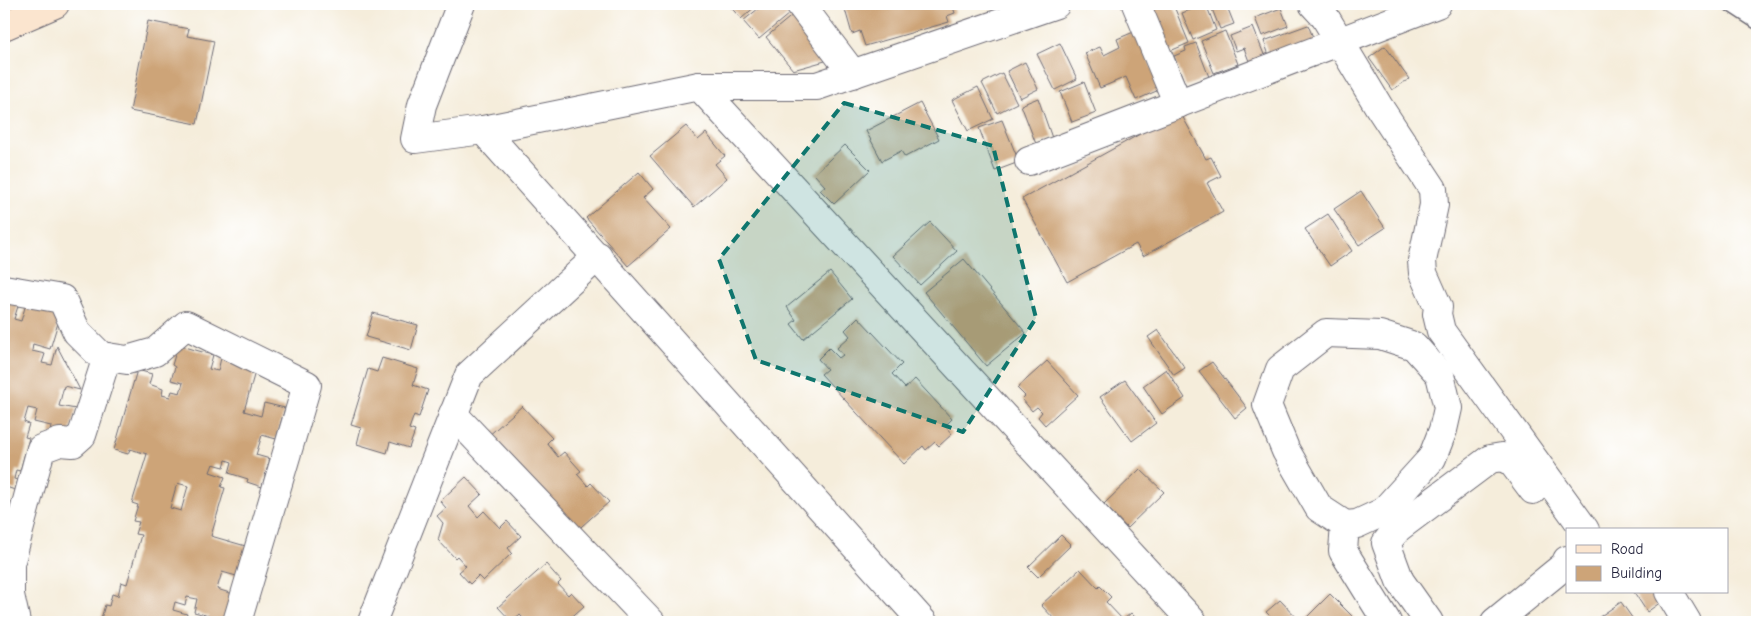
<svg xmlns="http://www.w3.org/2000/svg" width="1761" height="626" font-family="'Comic Neue',sans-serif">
  <rect width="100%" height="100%" fill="#fff"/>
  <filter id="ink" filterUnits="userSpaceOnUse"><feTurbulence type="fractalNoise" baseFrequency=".02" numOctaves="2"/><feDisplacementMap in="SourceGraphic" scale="10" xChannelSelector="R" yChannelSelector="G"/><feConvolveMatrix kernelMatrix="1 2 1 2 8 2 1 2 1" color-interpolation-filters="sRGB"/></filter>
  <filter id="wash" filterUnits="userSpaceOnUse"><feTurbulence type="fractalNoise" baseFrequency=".0096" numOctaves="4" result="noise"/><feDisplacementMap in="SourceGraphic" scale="20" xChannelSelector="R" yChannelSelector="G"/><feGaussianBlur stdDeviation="1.12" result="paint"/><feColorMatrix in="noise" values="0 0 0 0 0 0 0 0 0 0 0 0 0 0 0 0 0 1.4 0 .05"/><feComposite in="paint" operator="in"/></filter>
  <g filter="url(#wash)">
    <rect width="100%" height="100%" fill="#f5eddb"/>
    <g id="blocks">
      <g fill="#cda478" fill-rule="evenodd">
        <path d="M728,4H758L741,19Z"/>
        <path d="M764,4H790L795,9L759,39L743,21Z"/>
        <path d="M852,4H952L955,13L947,16L949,22L865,46L860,31L852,34L844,6Z"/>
        <path d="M1161,4H1173L1189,43L1163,54L1145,11Z"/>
        <path d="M1206,4L1216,30L1193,40L1182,13Z"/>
        <path d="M1210,4H1226L1234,24L1220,29Z"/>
        <path d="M1281,8L1288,26L1262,36L1255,18Z"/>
        <path d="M800,9L832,47L825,61L793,70L766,37Z"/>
        <path d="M148,21L189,29L187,36L214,41L197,124L130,111Z"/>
        <path d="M1308,25L1317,47L1272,64L1264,41Z"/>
        <path d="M1253,27L1267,62L1252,69L1244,48L1236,51L1230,36Z"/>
        <path d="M1136,31L1161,89L1136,100L1126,77L1100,88L1085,53L1100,47L1104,55L1120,47L1117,39Z"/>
        <path d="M1225,31L1238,64L1214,73L1201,41Z"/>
        <path d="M1060,43L1077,79L1055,90L1037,54Z"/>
        <path d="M1196,43L1209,77L1186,86L1174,56L1186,51L1185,47Z"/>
        <path d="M1385,46L1409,79L1392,90L1369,58Z"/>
        <path d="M1025,62L1038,89L1020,98L1007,71Z"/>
        <path d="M1002,73L1017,103L997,113L982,83Z"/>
        <path d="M1084,82L1096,113L1072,122L1060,92Z"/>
        <path d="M978,87L993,119L968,131L952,100Z"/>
        <path d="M1038,98L1052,138L1036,144L1021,105Z"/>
        <path d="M920,103L939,139L905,157L901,151L882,161L866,131Z"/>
        <path d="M1180,112L1206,159L1211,157L1221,176L1207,183L1223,212L1143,256L1136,244L1067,282L1022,199Z"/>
        <path d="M1002,120L1019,162L995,171L979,128Z"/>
        <path d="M686,126L698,140L706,133L725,156L715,164L727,178L694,207L650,156Z"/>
        <path d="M845,145L870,170L834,204L820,190L825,186L814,174Z"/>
        <path d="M639,172L653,189L643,198L671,229L628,266L586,218Z"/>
        <path d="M1361,191L1385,228L1359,245L1334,209Z"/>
        <path d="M1328,214L1352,251L1330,266L1305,229Z"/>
        <path d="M930,222L957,251L920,285L893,256Z"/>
        <path d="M964,259L1026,333L986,366L924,292Z"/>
        <path d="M830,272L852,299L803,339L791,324L796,320L787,307Z"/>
        <path d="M4,299L19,303L14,319L21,321L26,304L61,313L50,349L33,344L32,351L45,354L42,363L52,365L57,346L80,390L64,386L59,406L76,409L68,438L50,433L51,426L34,422L37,410L28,408L24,422L29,424L25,437L29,438L20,471L16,470L14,479L18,480L15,490L6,487L4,494Z"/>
        <path d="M373,313L418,325L411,350L366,337Z"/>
        <path d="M858,317L902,364L892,374L905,388L915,379L952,419L945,426L952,434L939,446L935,442L926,450L923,446L904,464L821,374L827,369L818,359L829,348L839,358L843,355L837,348L850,336L845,330Z"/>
        <path d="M1158,330L1185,368L1174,375L1148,337Z"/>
        <path d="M178,345L213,355L209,369L218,371L221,358L256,368L244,411L261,416L264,403L285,408L276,439L262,435L256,455L270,459L262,487L247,482L248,479L229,473L232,462L226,460L224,467L213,464L210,472L225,477L221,487L225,488L211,536L249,547L240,577L222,572L217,589L233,594L225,622L208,620L209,616L194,612L197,599L187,597L185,605L175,602L173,610L187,614L184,622H150L140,619L139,622H100L105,605L109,606L112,594L118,596L121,582L127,584L141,535L135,534L139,522L133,521L138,505L132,503L147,454L130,449L128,454L114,450L137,370L152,374L149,384L163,389L162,395L170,397L172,391L180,393L183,383L171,380L175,367L172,365ZM177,483L188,486L181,511L170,508Z"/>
        <path d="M382,358L418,369L413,385L428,390L419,417L414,415L409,429L415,431L409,448L390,442L387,453L357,444L361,428L351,425L368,369L377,372Z"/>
        <path d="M1047,361L1078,395L1045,425L1038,417L1042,412L1037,407L1032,411L1022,399L1025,396L1017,388Z"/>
        <path d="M1212,362L1247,408L1235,418L1199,371Z"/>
        <path d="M1166,369L1185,398L1162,414L1143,386Z"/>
        <path d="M1125,380L1156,423L1132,441L1100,397Z"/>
        <path d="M522,406L552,438L547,443L558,457L564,452L581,471L577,474L588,486L591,483L609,502L573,534L487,437Z"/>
        <path d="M1140,469L1164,492L1127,528L1104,504Z"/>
        <path d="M466,477L482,494L469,506L478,517L484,511L500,528L507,521L521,536L508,548L512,553L483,581L478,576L470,584L459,572L466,566L457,556L455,558L438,540L443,523L437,516L446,508L440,501Z"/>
        <path d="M1061,535L1071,545L1038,577L1028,567Z"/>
        <path d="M546,564L561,581L558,584L568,595L571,592L584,606L566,622H527L520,615L512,622L498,607Z"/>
        <path d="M1080,569L1098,588L1100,586L1111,597L1106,602L1123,620L1131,613L1140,622H1057L1041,605Z"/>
        <path d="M1634,592H1655L1661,602L1647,612Z"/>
        <path d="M1330,594L1358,622H1308L1305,619Z"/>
        <path d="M1280,600L1301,622H1271L1274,620L1266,612Z"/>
        <path d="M1621,602L1635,622H1592Z"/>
      </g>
    </g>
  </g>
  <g filter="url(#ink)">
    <use href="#blocks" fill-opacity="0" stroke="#6c6973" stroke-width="1"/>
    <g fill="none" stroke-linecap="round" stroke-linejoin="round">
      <defs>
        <path id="lane" d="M1731,4L1757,21"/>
        <g id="street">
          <path d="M461,4L422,105L415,139L483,130L699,86H817L1056,4"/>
          <path d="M800,4L853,74"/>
          <path d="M1136,4L1178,104"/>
          <path d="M1313,4L1325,17L1379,107L1433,189L1434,205L1422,261L1423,273L1438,307L1437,314L1441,331L1585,530"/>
          <path d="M699,86L1193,622"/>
          <path d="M483,130L923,622"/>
          <path d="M1029,161L1437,4"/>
          <path d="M4,289L62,299L77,332L101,356L127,360L155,352L186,325L307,385L237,622"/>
          <path d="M453,414L651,622"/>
          <path d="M1345,525L1357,524L1383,512L1432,458L1443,430L1448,408L1440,375L1414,346L1380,335L1326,333L1280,369L1267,405L1286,451L1319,508L1345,525L1343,551L1387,622"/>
          <path d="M1669,592L1687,622"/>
          <path d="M16,622L10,595V564L41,449L60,442L73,443L82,435L107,357"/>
          <path d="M372,622L469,375L598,256"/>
          <path d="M1429,622L1400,581L1386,543L1398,528L1490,459L1502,457L1512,462L1533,490"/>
          <path d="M1495,622L1565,565L1567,560"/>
        </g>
        <path id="secondary" d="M4,26L55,4"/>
      </defs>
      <use href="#lane" stroke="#6c6973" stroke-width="18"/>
      <use href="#street" stroke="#6c6973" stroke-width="30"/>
      <use href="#secondary" stroke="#6c6973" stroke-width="30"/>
      <use href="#lane" stroke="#fff" stroke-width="15"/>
      <use href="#street" stroke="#fff" stroke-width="28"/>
      <use href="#secondary" stroke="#fbe5cf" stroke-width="28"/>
    </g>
  </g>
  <path fill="#0f766e" fill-opacity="0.2" stroke="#0f766e" stroke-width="4" stroke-dasharray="10 6" stroke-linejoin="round" d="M844,103L993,146L1036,318L963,432L756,360L719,259Z"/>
  <rect width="1761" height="626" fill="none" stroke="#fff" stroke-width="20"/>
  <rect x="1566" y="528" width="162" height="65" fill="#ffffff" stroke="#a7a7b1"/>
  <rect x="1576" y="545" width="25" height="8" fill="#fbe5cf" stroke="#a7a7b1"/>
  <text x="1611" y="554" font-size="15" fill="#22223b">Road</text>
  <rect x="1576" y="566" width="25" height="15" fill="#cda478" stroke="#a7a7b1"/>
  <text x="1611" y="578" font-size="15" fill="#22223b">Building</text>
</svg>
